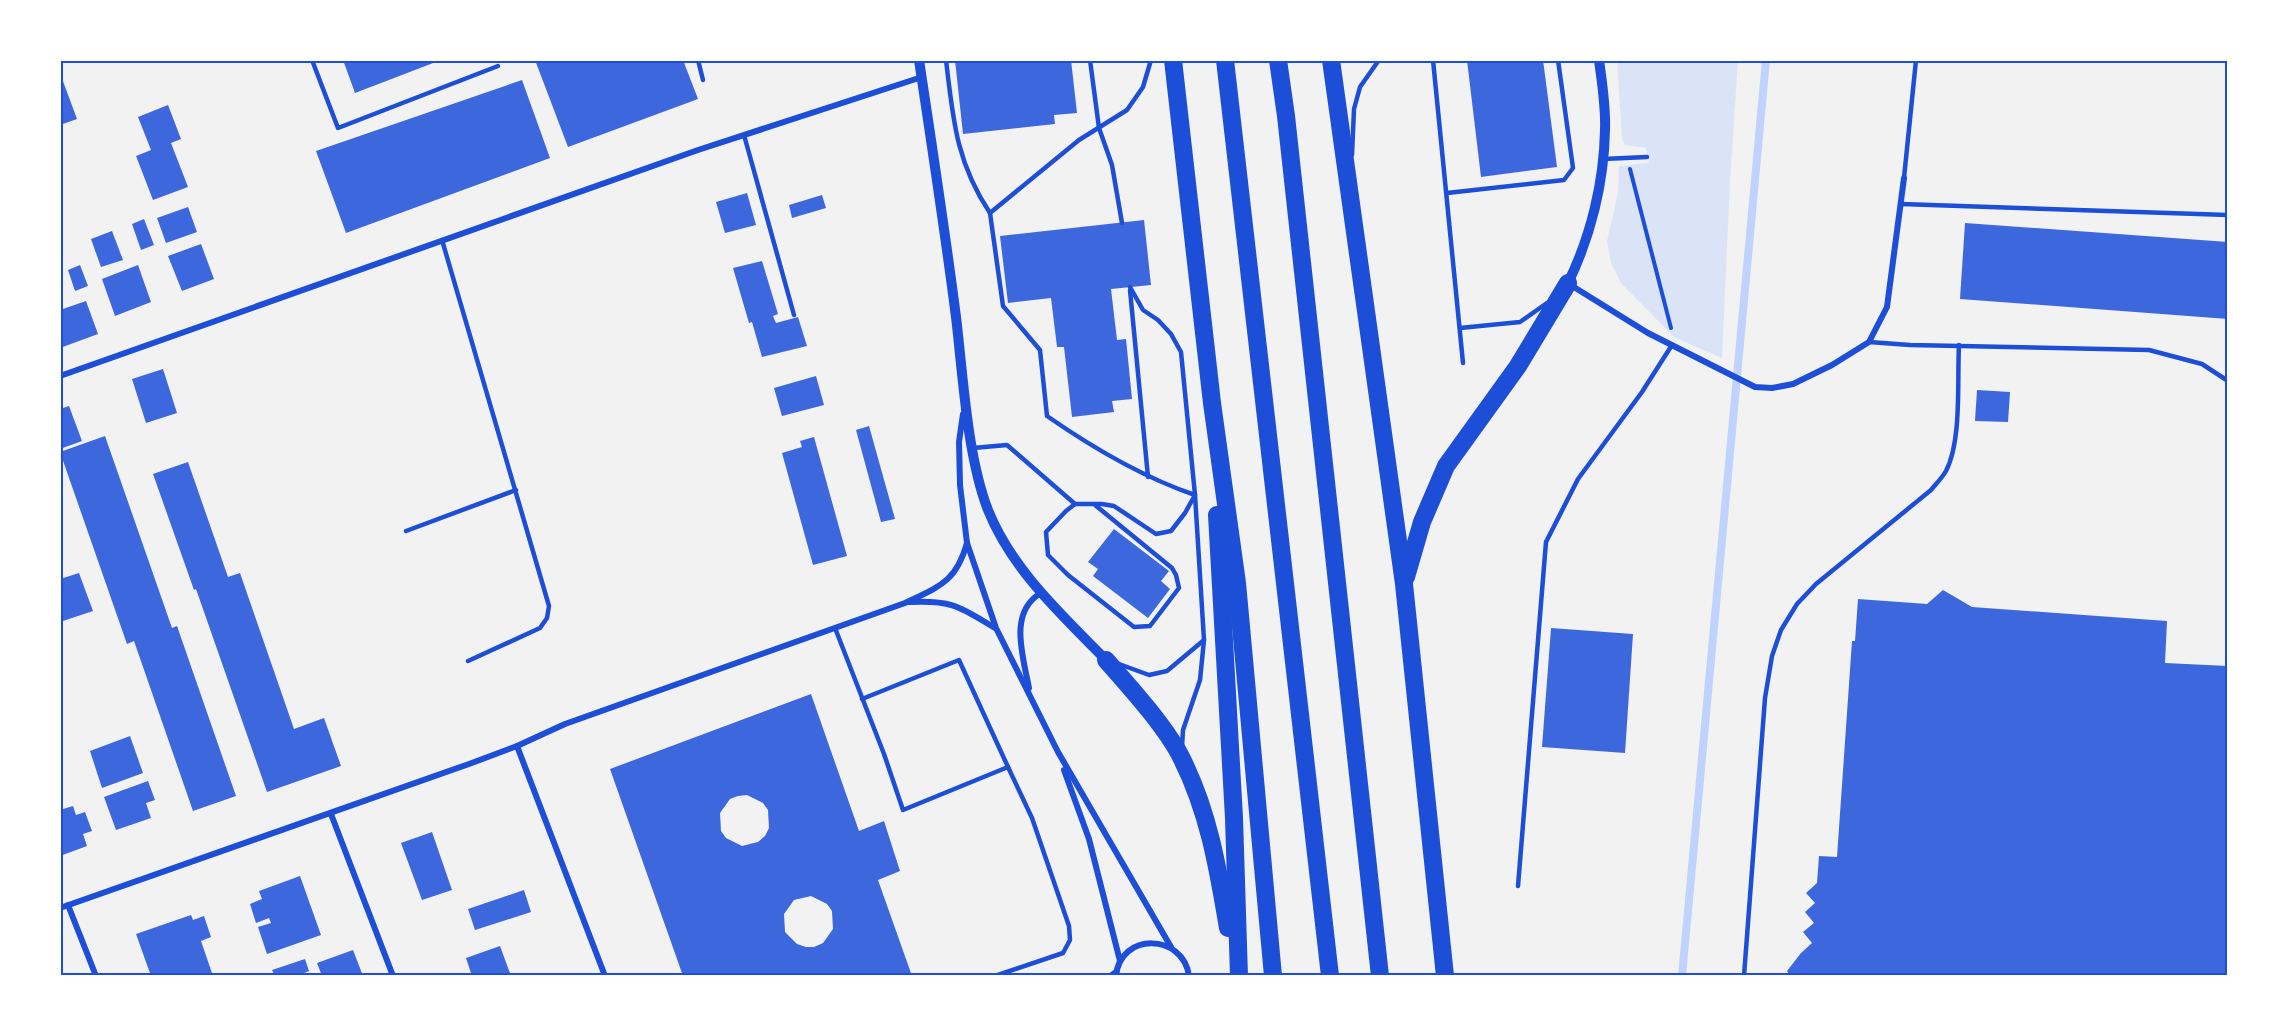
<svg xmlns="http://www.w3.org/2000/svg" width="2288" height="1036" font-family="'Archivo Narrow',sans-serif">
  <rect width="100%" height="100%" fill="#f2f2f2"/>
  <path fill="#dbe4f7" d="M1617,60H1738L1730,183L1722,358L1674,337L1621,283L1611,263L1607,241L1618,193L1619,166L1649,163L1646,148L1625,145L1622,139Z"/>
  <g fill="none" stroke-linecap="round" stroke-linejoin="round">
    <path stroke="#bfd3fe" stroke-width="8" d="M1682,976L1766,60"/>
  </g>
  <g fill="#3d67dc" fill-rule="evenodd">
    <path d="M343,60H441L355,93Z"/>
    <path d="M535,60H683L698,99L568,147Z"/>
    <path d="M955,60H1071L1077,113L1054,115L1055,124L963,134Z"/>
    <path d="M1467,60H1543L1557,167L1481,177Z"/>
    <path d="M60,73L77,119L60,125Z"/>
    <path d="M522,80L550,158L346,233L316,151Z"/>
    <path d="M168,105L181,139L171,143L188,187L153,200L136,156L151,150L138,117Z"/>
    <path d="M747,193L756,225L725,233L716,202Z"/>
    <path d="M822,195L826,208L792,218L789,205Z"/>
    <path d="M188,207L197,232L166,243L157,218Z"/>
    <path d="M144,219L154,245L141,250L132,224Z"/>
    <path d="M1144,220L1151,285L1111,289L1117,340L1126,339L1132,399L1112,401L1114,412L1072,417L1064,347H1057L1051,298L1008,303L1000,236Z"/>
    <path d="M1965,223L2228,242V319L1960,299Z"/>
    <path d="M112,231L123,260L101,267L91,239Z"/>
    <path d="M201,244L214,279L182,291L168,256Z"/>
    <path d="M762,261L778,314L773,316L776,323L798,317L807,346L762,357L752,322L749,323L733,268Z"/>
    <path d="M80,265L88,286L75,291L68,270Z"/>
    <path d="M138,265L151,302L115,316L102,279Z"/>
    <path d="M86,301L98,334L60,348V310Z"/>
    <path d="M163,369L177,413L146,423L132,379Z"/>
    <path d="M816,376L824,405L782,416L774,388Z"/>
    <path d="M1977,390L2010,392L2008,422L1975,421Z"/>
    <path d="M69,406L82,441L60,449V409Z"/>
    <path d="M869,426L895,519L881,522L856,430Z"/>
    <path d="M105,436L172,628L177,626L236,796L193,811L134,641L127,644L60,452Z"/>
    <path d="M814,437L847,556L813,565L782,453L802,447L800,441Z"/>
    <path d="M188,462L228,577L240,573L294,729L324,718L341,766L267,792L196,589L194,590L153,474Z"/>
    <path d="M1114,529L1169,571L1161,581L1170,589L1148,618L1093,576L1098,569L1088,562Z"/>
    <path d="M79,573L93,611L60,622V579Z"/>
    <path d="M1943,590L1972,607L2167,621L2165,663L2228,666V976H1790L1787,971L1801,953L1812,943L1803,932L1814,923L1805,912L1815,903L1806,893L1817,883L1819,856L1837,857L1852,641H1855L1858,599L1927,604Z"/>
    <path d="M1551,628L1633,634L1625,753L1542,747Z"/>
    <path d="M811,694L859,831L884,821L900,871L878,880L912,976H683L610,769ZM747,795L763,803L768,810L769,828L765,836L758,842L742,846L726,838L721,831L720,813L730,799L738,796ZM811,896L827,904L832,911L833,929L823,943L814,947H806L797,944L785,932L784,914L794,900Z"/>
    <path d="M130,736L143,773L102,788L90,751Z"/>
    <path d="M148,781L155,800L146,803L151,818L116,830L104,797Z"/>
    <path d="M73,806L76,815L85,812L92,831L83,834L87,846L60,856V810Z"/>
    <path d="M432,832L452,890L422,900L401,843Z"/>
    <path d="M300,876L321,935L267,954L258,927L271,923L269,918L256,923L250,904L262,899L259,891Z"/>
    <path d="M524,890L531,912L475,930L468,909Z"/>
    <path d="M191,915L193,920L204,916L211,937L201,941L213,976H151L136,934Z"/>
    <path d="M500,946L511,976H472L466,958Z"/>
    <path d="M353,950L363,976H322L317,963Z"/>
    <path d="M305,959L309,971L297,976H275L272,970Z"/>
  </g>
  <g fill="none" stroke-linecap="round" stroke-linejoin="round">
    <path stroke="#1d4ed8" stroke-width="4" d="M1630,169L1671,328"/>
    <g stroke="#1d4ed8" stroke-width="4.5">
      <path d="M312,60L338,128L498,66"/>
      <path d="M698,60L703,80"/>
      <path d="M946,60C953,119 956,162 990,213"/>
      <path d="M1090,60L1099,128L1112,165L1122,223"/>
      <path d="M1433,60L1463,363"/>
      <path d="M744,135L794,315"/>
      <path d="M1352,155L1354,109L1360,87L1379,60"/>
      <path d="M1603,159L1647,157"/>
      <path d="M1904,178L1916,60"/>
      <path d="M1447,193L1564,180L1573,168L1558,60"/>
      <path d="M1901,204L2228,215"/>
      <path d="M442,240L549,606L547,618L540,628L468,661"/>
      <path d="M1130,287L1143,310L1158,320L1171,334L1181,352L1195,495L1204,640L1200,680L1183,730L1182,747"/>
      <path d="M1130,290L1148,477"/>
      <path d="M1460,328L1520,322L1547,303"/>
      <path d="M1869,342L1910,345L2149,350L2202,364L2228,381"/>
      <path d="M973,448L1007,445L1075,504"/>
      <path d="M1095,505L1172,568L1176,575L1179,588L1150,626L1134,627L1068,575L1048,555L1046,532L1066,511L1075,504H1102L1114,506L1156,534L1171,531L1185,513L1195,495C1142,477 1093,448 1047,416L1040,350L1003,306L990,213L1079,140L1127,110L1143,87L1151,60"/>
      <path d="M406,531L516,490"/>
      <path d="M835,628L884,754L903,810L1008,767L1032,818L1069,926L1070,940L1063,953L995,976"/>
      <path d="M1119,664L1149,675L1167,671L1204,640"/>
      <path d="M862,699L959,660L1008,767"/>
      <path d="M1518,886L1546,542L1578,479L1642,392L1672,345"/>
      <path d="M1109,976L1116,971"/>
      <path d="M1744,976L1765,698L1772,656L1781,630L1797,604L1816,584L1931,490C1936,484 1942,478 1946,471C1962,440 1957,381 1959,345"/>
    </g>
    <g stroke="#1d4ed8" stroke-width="6">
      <path d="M1569,284L1648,333L1755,387L1772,388L1793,384L1832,365L1869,342L1887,307L1904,178"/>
      <path d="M60,376L698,150L922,77"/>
      <path d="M963,414L959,442L960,485L967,543L996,628L1058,752L1171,947"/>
      <path d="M910,602C953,600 960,607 995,628"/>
      <path d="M1029,688C1023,656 1008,612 1041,593"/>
      <path d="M517,746L605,976"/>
      <path d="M1064,770L1089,839L1120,961"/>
      <path d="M331,814L393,976"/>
      <path d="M68,905L96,976"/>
      <path d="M60,908L469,764L517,746L565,724L905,603C940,586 956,582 967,543"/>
      <path d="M1116,976C1120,932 1183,933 1189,976"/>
    </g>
    <g stroke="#1d4ed8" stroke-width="10">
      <path d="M919,60C932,146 945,231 956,317C963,375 967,456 988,510C1012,570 1062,615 1106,660"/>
      <path d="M1568,283C1591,236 1604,182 1605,130C1606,107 1602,83 1599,60"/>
    </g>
    <g stroke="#1d4ed8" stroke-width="18">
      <path d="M1173,60L1212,403L1237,583L1273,976"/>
      <path d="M1225,60L1330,976"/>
      <path d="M1278,60L1286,116L1380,976"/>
      <path d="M1331,60L1404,584L1445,976"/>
      <path d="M1217,515L1234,818L1239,976"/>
      <path d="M1406,577L1422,522L1446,466L1518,366L1568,283"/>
      <path d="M1106,660C1129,686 1167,728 1182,759C1209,813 1218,869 1228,928"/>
    </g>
  </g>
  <rect width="2288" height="1036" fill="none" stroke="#ffffff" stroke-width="123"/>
  <rect x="62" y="62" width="2164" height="912" fill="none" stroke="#1d4ed8" stroke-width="2"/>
</svg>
